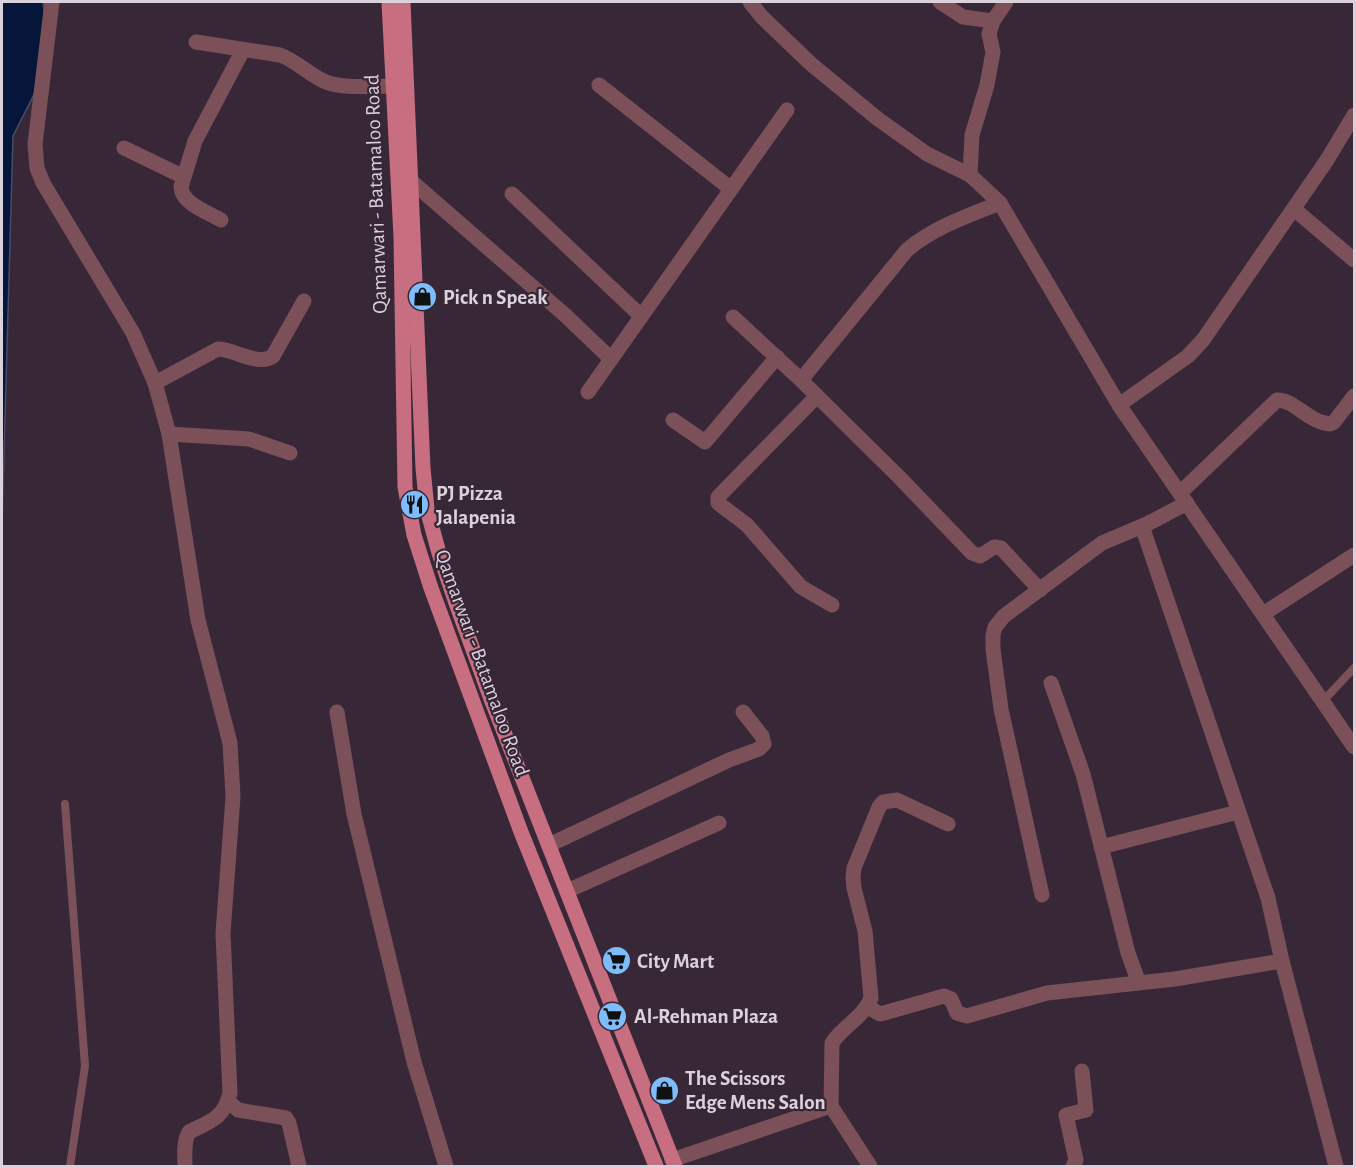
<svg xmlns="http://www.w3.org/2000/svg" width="1356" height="1168" font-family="'Alegreya Sans',sans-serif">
  <rect width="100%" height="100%" fill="#382837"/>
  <path fill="#06153a" stroke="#464d6a" stroke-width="1.5" d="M2,2H43L51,61L13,136L2,524Z"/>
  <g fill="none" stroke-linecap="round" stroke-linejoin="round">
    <g stroke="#7c5058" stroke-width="8">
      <path d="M1323,701L1354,668"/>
      <path d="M65,804L85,1066L70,1166"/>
    </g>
    <g stroke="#7c5058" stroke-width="15">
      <path d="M52,2L35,144L37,168L43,183L133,333L155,383L169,434L198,620L230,743L233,797L223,933L230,1093C224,1118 211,1121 189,1132C183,1142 185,1155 185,1166"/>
      <path d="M750,2L762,17L811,64L878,119L927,154L970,175"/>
      <path d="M940,2L963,17L993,21"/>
      <path d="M1006,2L993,21L989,34L993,52L987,85L972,135L970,175L1000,203L1119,405L1354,747"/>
      <path d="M196,42L280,55C297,61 309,75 326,82C342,89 375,86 393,86"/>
      <path d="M599,85L731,189"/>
      <path d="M124,148L184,177"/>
      <path d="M411,181L565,315L611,359"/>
      <path d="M512,194L641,316"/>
      <path d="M1294,209L1354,260"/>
      <path d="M221,220C209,213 181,203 181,187L195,141L243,50"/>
      <path d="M733,317L801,380"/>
      <path d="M155,383L218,349C234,349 259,367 273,356L304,301"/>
      <path d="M588,392L787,110"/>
      <path d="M817,396L900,478L972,553L980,556L994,547L1001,548L1040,590"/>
      <path d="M1119,405L1188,356L1203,340L1327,160L1354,115"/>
      <path d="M673,420L705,442L777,357"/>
      <path d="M169,434L249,439L290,453"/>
      <path d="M1180,493L1277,400C1295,400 1308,422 1330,424L1334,422L1354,396"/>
      <path d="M1142,526L1268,898L1282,961L1336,1166"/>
      <path d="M832,605L801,587L747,525L718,503V497L817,396L801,380L907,250C934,227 968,216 1000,203"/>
      <path d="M1263,614L1354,555"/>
      <path d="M1051,683L1083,774L1128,953L1139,983"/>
      <path d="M337,712L354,814L414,1062L446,1166"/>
      <path d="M549,845L729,760L759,749L764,744L762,736L743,712"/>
      <path d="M1101,847L1238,812"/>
      <path d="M567,891L719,823"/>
      <path d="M1042,895L1001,709L993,649V635L995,627L1004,616L1102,543L1147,524L1187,503"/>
      <path d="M868,1007L880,1014L884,1013L944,996L951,999L957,1013L967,1016L1047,993L1175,979L1282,961"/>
      <path d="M228,1101L238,1110L286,1118L289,1123L299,1166"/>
      <path d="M672,1160L831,1106"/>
      <path d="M870,1166L831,1106L832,1043C843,1026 864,1017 871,998L865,931L854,888L853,877L854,868L879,807L883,802L897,800L948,824"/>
      <path d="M1073,1166L1076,1160L1066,1115L1086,1110L1082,1071"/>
    </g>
    <g stroke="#c76e80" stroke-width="15">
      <path d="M389,2L401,237L405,487L414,535L431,588L521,832L656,1166"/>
      <path d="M403,2L423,468L427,509L439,553L456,603L491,699L675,1166"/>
    </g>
  </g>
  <defs>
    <symbol id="shop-disc" viewBox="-11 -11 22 22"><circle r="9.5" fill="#7fbdfa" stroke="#382837"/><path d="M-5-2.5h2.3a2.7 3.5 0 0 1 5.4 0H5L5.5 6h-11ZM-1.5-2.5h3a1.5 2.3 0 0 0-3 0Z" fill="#111"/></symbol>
    <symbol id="restaurant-disc" viewBox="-11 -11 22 22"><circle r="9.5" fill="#7fbdfa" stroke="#382837"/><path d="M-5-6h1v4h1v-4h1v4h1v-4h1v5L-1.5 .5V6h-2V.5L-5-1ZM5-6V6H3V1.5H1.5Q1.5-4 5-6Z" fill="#111"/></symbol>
    <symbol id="supermarket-disc" viewBox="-11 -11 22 22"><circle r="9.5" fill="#7fbdfa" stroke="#382837"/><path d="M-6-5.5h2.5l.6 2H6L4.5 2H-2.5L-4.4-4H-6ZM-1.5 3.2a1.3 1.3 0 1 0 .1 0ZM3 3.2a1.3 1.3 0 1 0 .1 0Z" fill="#111"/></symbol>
  </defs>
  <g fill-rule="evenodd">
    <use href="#shop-disc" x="406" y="280" width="33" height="33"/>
    <use href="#restaurant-disc" x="398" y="488" width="33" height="33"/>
    <use href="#supermarket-disc" x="600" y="944" width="33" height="33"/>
    <use href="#supermarket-disc" x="596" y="1000" width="33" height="33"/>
    <use href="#shop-disc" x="648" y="1074" width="33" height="33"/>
  </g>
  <g text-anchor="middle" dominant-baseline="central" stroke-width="4.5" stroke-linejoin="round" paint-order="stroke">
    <g font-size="21" fill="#dbd1db" stroke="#382837">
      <text transform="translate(376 194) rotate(-92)">Qamarwari - Batamaloo Road</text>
      <text transform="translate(482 663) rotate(70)">Qamarwari - Batamaloo Road</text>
    </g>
    <g font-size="21" font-weight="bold" fill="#dbd1db" stroke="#382837" text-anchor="start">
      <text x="443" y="297">Pick n Speak</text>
      <text x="436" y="493">PJ Pizza<tspan x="436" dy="24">Jalapenia</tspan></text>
      <text x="637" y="961">City Mart</text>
      <text x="634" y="1016">Al-Rehman Plaza</text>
      <text x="685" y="1078">The Scissors<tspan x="685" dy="24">Edge Mens Salon</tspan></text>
    </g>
  </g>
  <rect width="1356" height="1168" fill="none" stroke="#dbd1db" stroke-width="6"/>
</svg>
